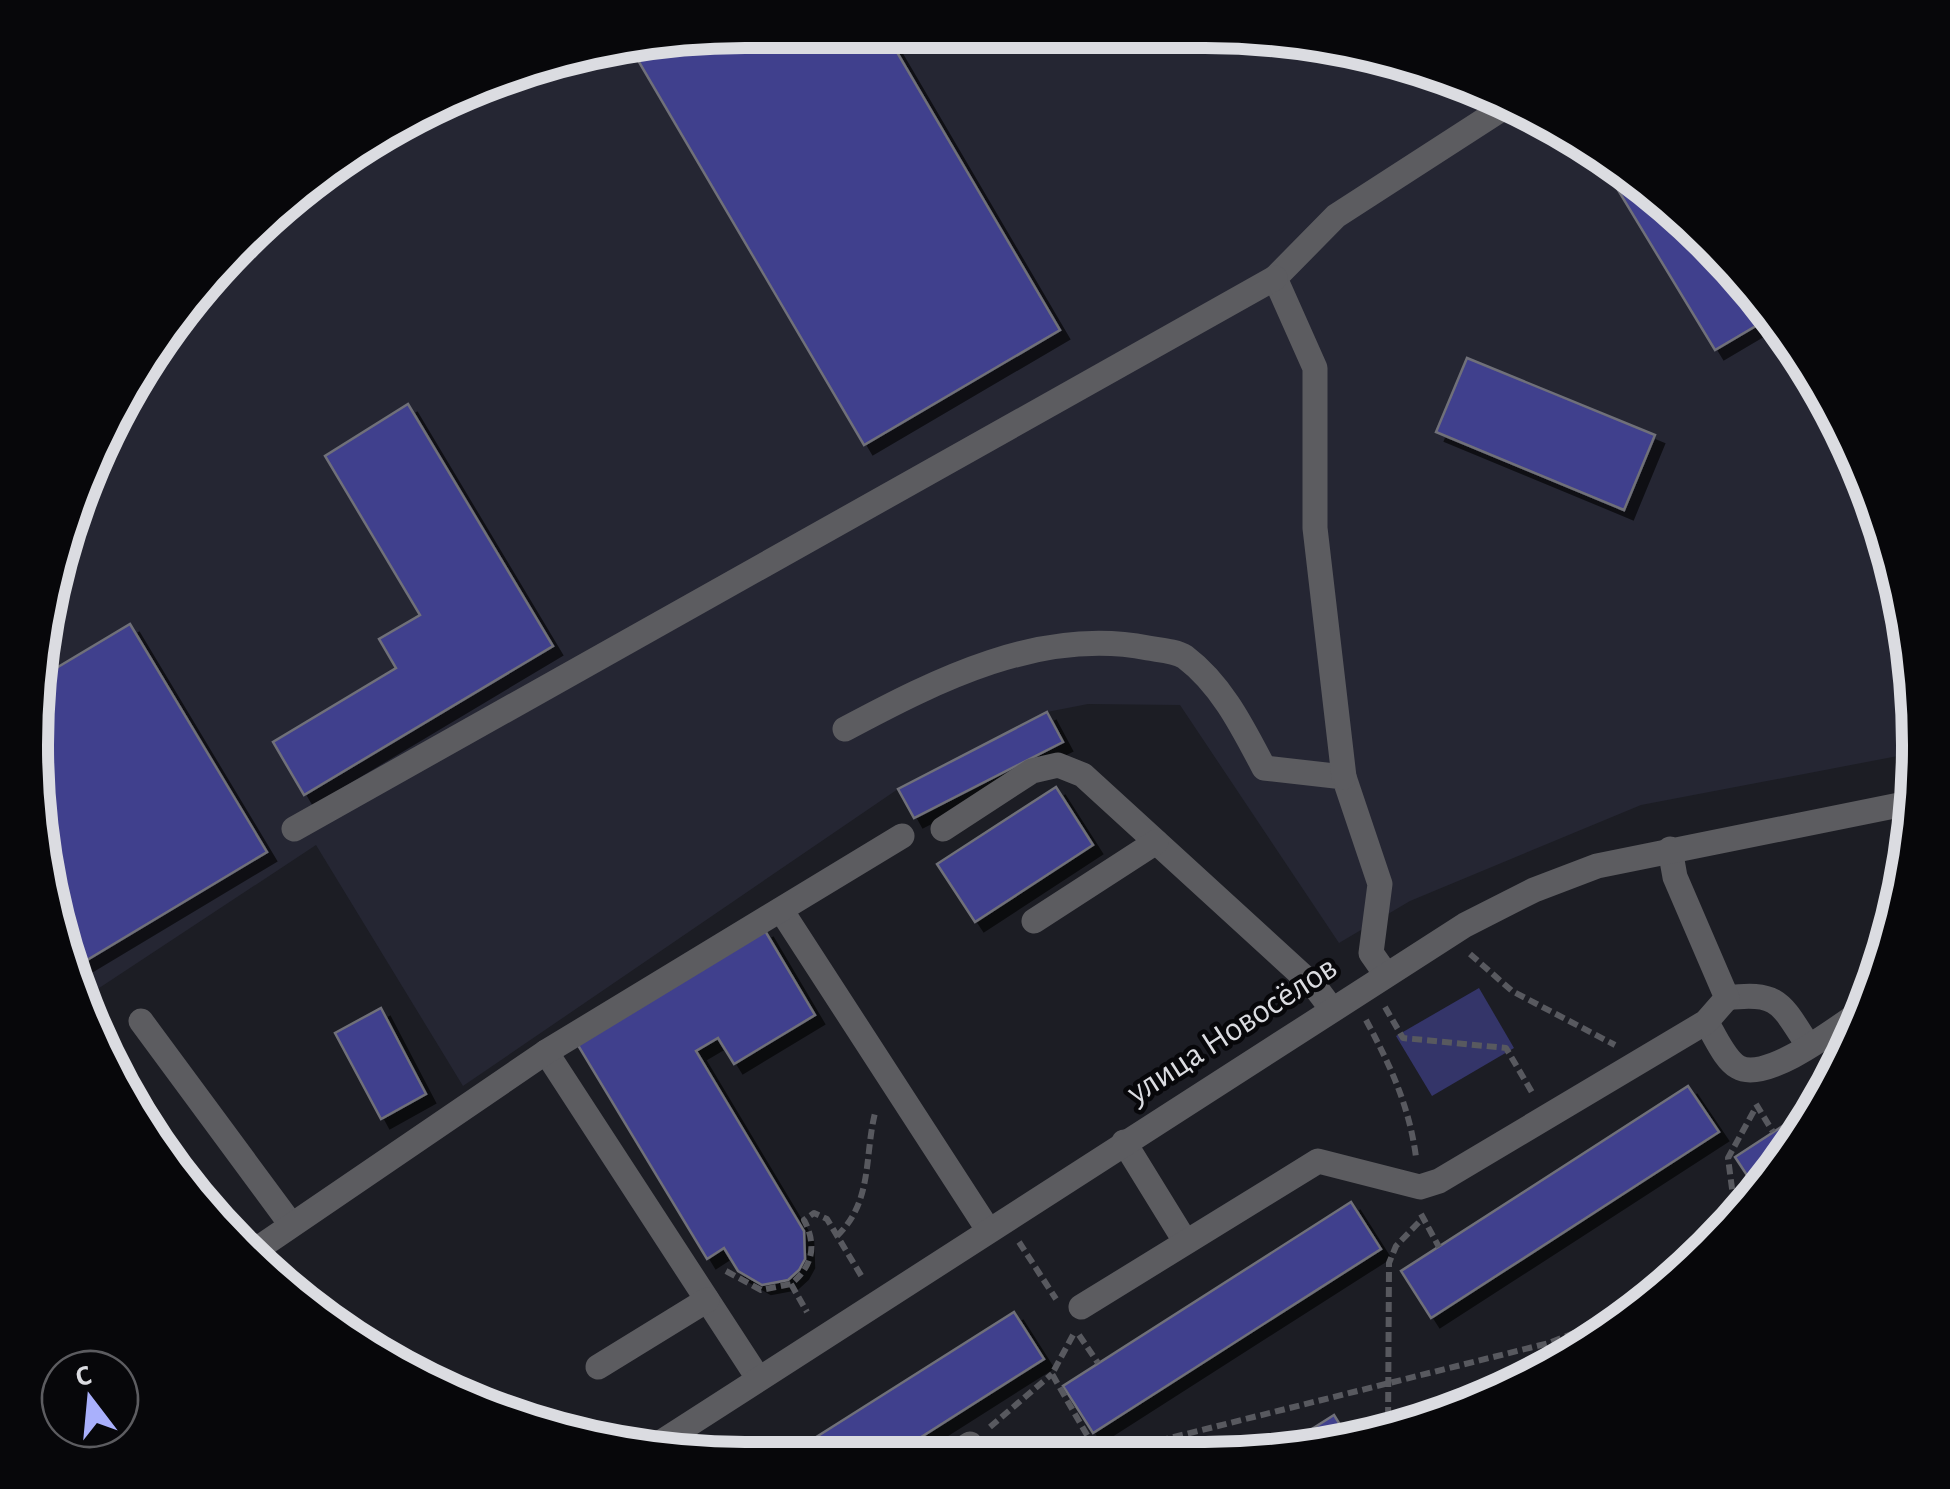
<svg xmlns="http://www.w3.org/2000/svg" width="1950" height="1489" font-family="'Alegreya Sans',sans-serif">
  <defs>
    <filter id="shadow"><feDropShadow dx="9" dy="9" stdDeviation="0" flood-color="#0009"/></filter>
  </defs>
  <rect width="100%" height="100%" fill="#1c1d24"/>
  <path fill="#252633" d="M745,30L1252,32L1391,55L1521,103L1640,177L1800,348L1866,472L1906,606L1919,752L1641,805L1410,901L1339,943L1180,705L1088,704L1047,712L898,789L463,1086L316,845L81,1000L68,974L32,791L54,560L125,388L239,240L387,126L559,55Z"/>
  <path fill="#343569" d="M1479,988L1514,1048L1432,1096L1396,1036Z"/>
  <g fill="#403f8d" stroke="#6f7079" stroke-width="2.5" filter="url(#shadow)">
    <path d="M744,30H884L1060,330L864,445L629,45Z"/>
    <path d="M1640,177L1771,317L1715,350L1618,190Z"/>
    <path d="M1467,358L1655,435L1624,510L1436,432Z"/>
    <path d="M408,404L553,646L304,795L273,742L396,668L379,639L420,615L325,456Z"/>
    <path d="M130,624L267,852L67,972L32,791L43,676Z"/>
    <path d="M1047,712L1063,742L914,818L898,789Z"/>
    <path d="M1056,787L1093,845L975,922L937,864Z"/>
    <path d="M764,929L815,1015L734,1064L718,1038L696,1051L804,1231L805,1259L799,1270L788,1280L762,1285L738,1271L724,1248L707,1259L576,1042Z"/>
    <path d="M381,1008L426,1094L381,1119L335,1033Z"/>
    <path d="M97,1018L114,1046L106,1051L91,1021Z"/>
    <path d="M114,1046L197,1180L187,1186L150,1141L106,1051Z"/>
    <path d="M1688,1086L1719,1132L1431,1318L1401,1271Z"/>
    <path d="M1821,1101L1799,1142L1758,1192L1735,1157Z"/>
    <path d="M1351,1202L1381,1249L1093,1433L1063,1386Z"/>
    <path d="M1014,1312L1044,1359L896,1453H791Z"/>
    <path d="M1334,1415L1350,1441L1298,1453H1274Z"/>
  </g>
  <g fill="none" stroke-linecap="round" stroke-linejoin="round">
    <g stroke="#58595f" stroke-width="6" stroke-dasharray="10 5" stroke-linecap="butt">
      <path d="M1470,954L1512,991L1615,1045"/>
      <path d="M1385,1007L1403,1038L1506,1048L1533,1094"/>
      <path d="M1366,1020C1390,1065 1409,1105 1416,1157"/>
      <path d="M1756,1104L1773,1132"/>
      <path d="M1421,1214L1439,1247"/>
      <path d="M1736,1219L1728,1158L1756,1107"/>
      <path d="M837,1236C873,1201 864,1158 875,1113"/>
      <path d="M1019,1242L1056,1299"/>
      <path d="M726,1271L761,1290L791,1284C813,1266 817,1245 804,1220L814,1213L827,1219L862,1277"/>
      <path d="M791,1284L807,1312"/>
      <path d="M1073,1335L1052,1374L1095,1449L1146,1444L1549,1343L1642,1306"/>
      <path d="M1079,1335L1098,1363"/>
      <path d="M990,1427L1052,1374"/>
      <path d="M1388,1432L1389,1263L1396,1246L1421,1220"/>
    </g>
    <g stroke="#5c5c60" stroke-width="25">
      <path d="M845,729C937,680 1040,627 1148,648C1159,650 1176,651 1185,657C1222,685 1243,728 1264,768L1344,777L1380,884L1371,953L1385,973"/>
      <path d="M1344,777L1315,528V368L1275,278L1336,216L1514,101"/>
      <path d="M1906,804L1911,832"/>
      <path d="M294,829L1275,278"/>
      <path d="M943,829L1032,771L1058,765L1083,775L1316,988L1331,1008"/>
      <path d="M781,910L987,1228"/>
      <path d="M1034,921L1156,842"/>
      <path d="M1727,998C1779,991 1781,1004 1808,1045"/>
      <path d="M141,1021L290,1223"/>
      <path d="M1706,1022C1715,1035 1724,1059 1738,1067C1767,1084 1842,1024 1869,1006"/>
      <path d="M546,1052L758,1378"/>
      <path d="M1124,1142L1185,1241"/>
      <path d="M247,1256L546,1052L902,836"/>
      <path d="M1081,1307L1318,1161L1420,1187L1439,1181L1706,1022L1727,998L1675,877L1670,849"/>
      <path d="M598,1367L707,1300"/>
      <path d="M646,1452L1465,925L1534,890L1597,866L1914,802"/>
      <path d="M956,1453L970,1444L976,1453"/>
    </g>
  </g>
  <g text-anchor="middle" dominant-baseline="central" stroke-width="9" stroke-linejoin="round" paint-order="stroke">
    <g font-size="35" fill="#dbdce1" stroke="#07070a">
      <text transform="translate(1232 1030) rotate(-33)">улица Новосёлов</text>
    </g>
  </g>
  <path d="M0 0H1950V1489H0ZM745 48H1205A697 697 0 0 1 1902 745V745A697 697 0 0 1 1205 1442H745A697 697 0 0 1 48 745V745A697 697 0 0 1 745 48Z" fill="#07070a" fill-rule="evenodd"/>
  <path fill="none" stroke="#dbdce1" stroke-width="12" d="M745 48H1205A697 697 0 0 1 1902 745V745A697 697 0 0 1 1205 1442H745A697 697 0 0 1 48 745V745A697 697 0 0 1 745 48Z"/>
  <g transform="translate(90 1399) rotate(344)"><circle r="48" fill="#07070a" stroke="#5c5c60" stroke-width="2.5"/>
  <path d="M0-8L18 38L0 25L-18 38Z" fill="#a9b0fc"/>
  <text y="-15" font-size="28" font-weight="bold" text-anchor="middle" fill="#dbdce1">С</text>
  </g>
</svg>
